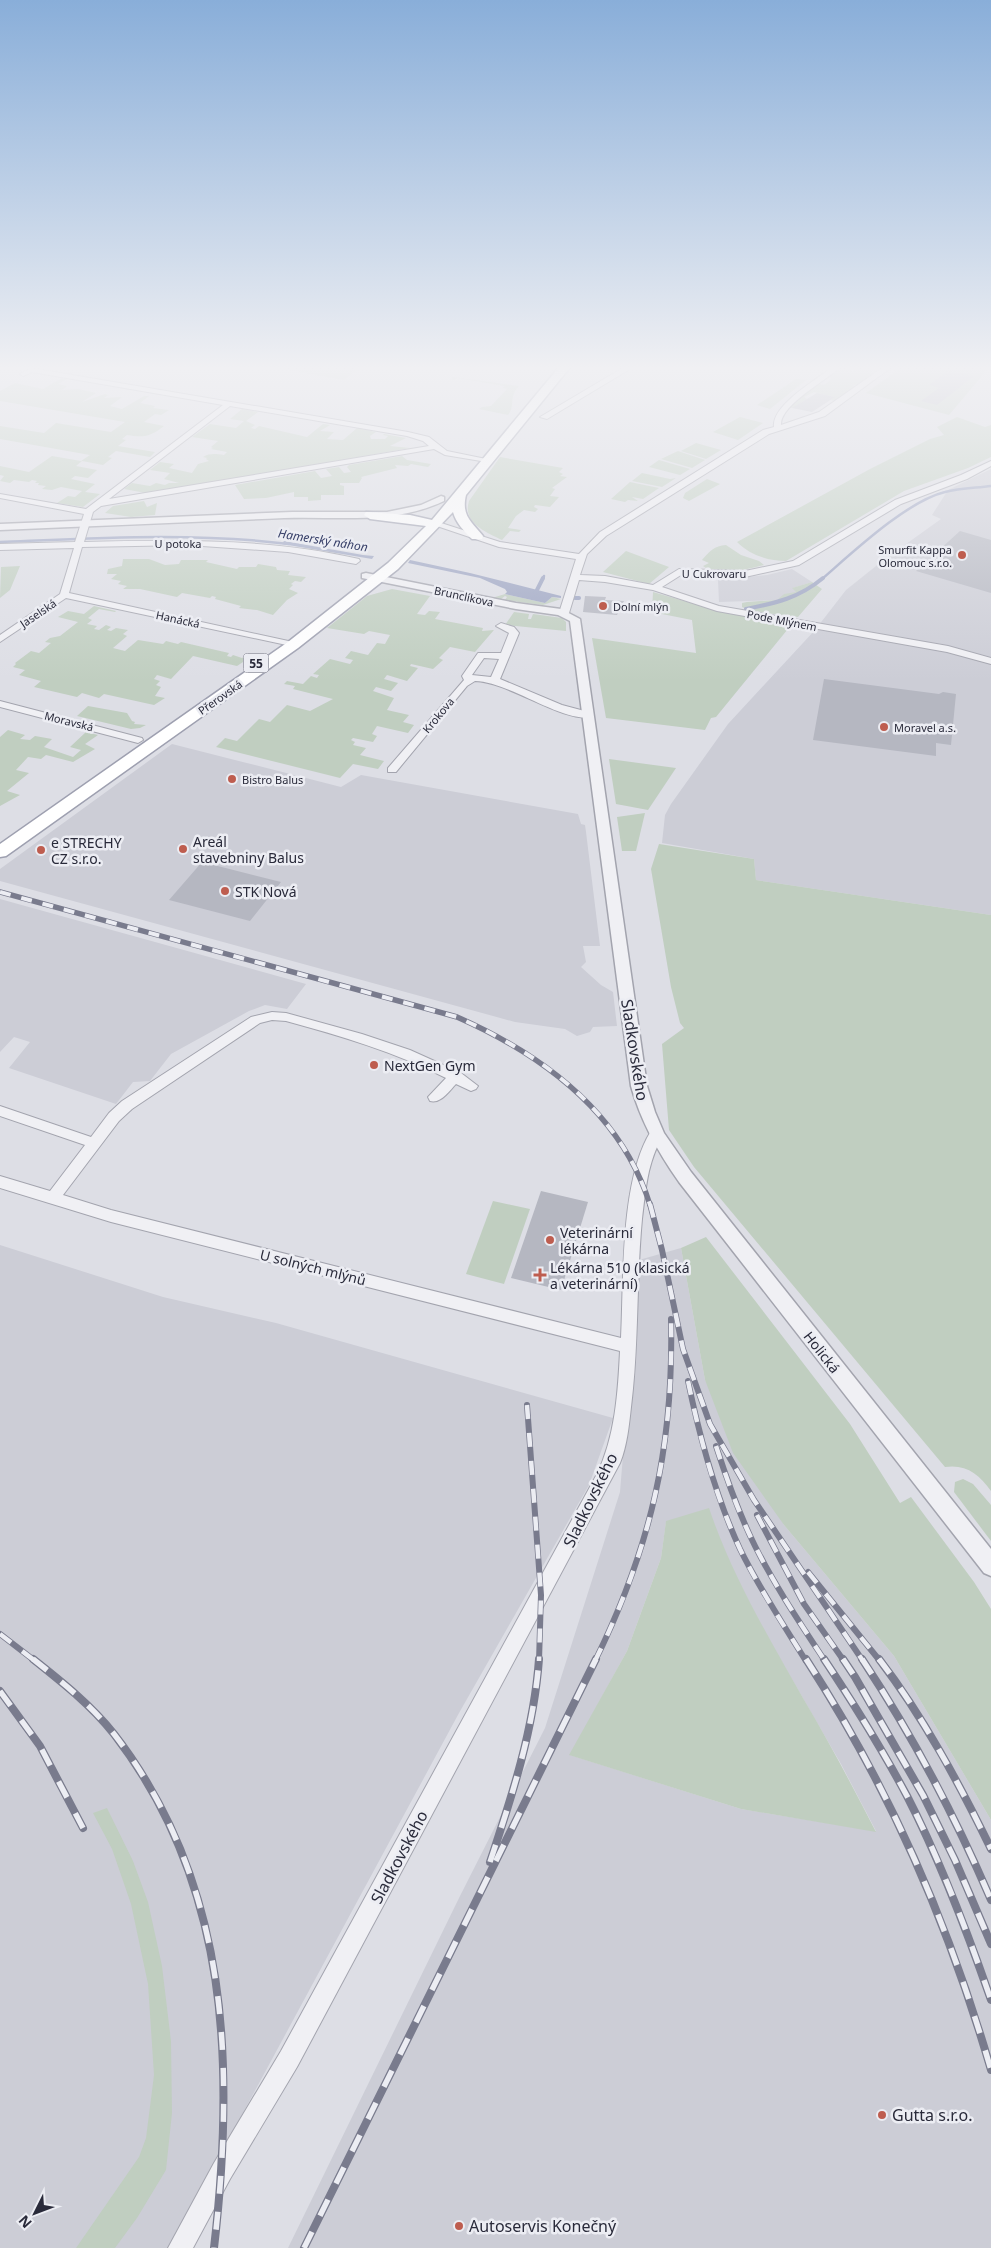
<svg xmlns="http://www.w3.org/2000/svg" width="991" height="2248" font-family="'Noto Sans',sans-serif">
  <rect width="100%" height="100%" fill="#dddee5"/>
  <g fill="#cccdd6" fill-rule="evenodd">
    <path d="M991,469V915L756,880L754,859L662,843L665,815L671,804L728,724L815,630L846,590L881,562L941,519L932,515L948,490Z"/>
    <path d="M792,569L812,582L793,588L797,592L777,600L719,602L718,580L767,575Z"/>
    <path d="M172,744L341,787L361,775L578,814L581,824L585,825L586,832L600,946H583L586,962L581,967L601,985L613,992L617,1026L593,1027L590,1032L577,1036L565,1029L515,1022L0,881V869Z"/>
    <path d="M0,899L306,984L287,1009L265,1005L249,1011L171,1054L150,1081L133,1082L116,1104L9,1068L30,1042L14,1037L0,1052Z"/>
    <path d="M0,1245L163,1297L276,1323L613,1418L589,1485L459,1713L170,2248H0Z"/>
    <path d="M681,1248L705,1380L784,1525L894,1656L991,1820V2248H288L460,1896L545,1728L620,1492L639,1260ZM708,1509L722,1548L749,1605L841,1764L876,1831L741,1809L570,1755L627,1651L661,1558L666,1522Z"/>
  </g>
  <g fill="#c0cec0">
    <path d="M267,366H362L344,380Z"/>
    <path d="M850,366L847,369L853,371L857,368L851,366L879,370L858,385H852L856,386L835,401L831,400L834,397L814,392L804,397L807,399L793,408L787,407L819,384L824,385L832,379L829,376L842,367Z"/>
    <path d="M903,366H972L986,369L981,377L949,415L866,393Z"/>
    <path d="M453,377L519,386C508,398 516,405 508,415L479,409L482,407L491,406L507,389L503,388L504,386L458,378L454,380L452,379Z"/>
    <path d="M62,378L67,379L58,384L67,386L62,390L78,389L96,393L82,402L105,394L108,395L104,398L122,397L110,406L122,409L144,396H149L140,403L155,406L153,408L169,410L161,415L155,414L144,422L164,426C151,436 145,438 127,435L122,439L126,440L118,446L155,452L150,457L116,451L108,457L112,458L103,465L82,461L76,466L97,470L88,478L75,476L71,479L95,484L85,492L100,494L83,507L57,503L68,496L75,497L82,491L61,487L52,490L42,489L46,486L38,485L39,483H35L37,481L32,480L29,482L14,480L10,483L0,481L4,476L0,475V466L29,472L52,456L81,461L90,455L0,439V426L44,433L56,423L111,432L125,422L0,401V391L15,383L43,389Z"/>
    <path d="M796,379L806,380L770,409L757,405Z"/>
    <path d="M242,409L258,412L246,421L255,425L251,428L255,429L259,426L307,437L323,424L330,425L320,431L334,432L327,439L343,440L357,428L376,432L370,436L371,439H385L388,436L383,435L384,434L406,438L390,446L410,448L151,494L124,489L132,483L150,486L156,483L165,485L169,483H179L164,479L170,473L150,470L160,462L174,464L169,468L192,473L198,464L209,461L206,459L207,458L203,457C210,453 215,454 224,455L227,452L211,449L213,448L211,447L218,441L192,437L210,424L236,428L244,421L230,419Z"/>
    <path d="M740,417L763,423L738,440L713,432Z"/>
    <path d="M957,417L985,427L991,425V457L968,468L904,491L786,561C768,561 750,555 737,542L870,469L930,439L944,435L937,427Z"/>
    <path d="M696,443L721,450L706,459L681,451Z"/>
    <path d="M678,451L705,460L692,468L661,459Z"/>
    <path d="M402,456L407,460L431,464L428,467L411,464L408,466L395,465L397,468L361,477L362,478L359,483H340V485L344,486V495H321V500L308,501V497H294V492L266,498L244,499L235,485L315,471L321,478L332,476L326,469L339,467L344,473L351,472L347,467L349,465Z"/>
    <path d="M500,457L563,468L559,472L563,474L560,476L567,477L552,488L555,489L550,496L559,497L550,507L535,505L534,507L538,509L535,512L524,510L516,516L508,528L521,530L519,532L510,531L502,540C486,532 462,523 469,501Z"/>
    <path d="M659,460L690,469L680,475L649,467Z"/>
    <path d="M642,473L670,479L676,478L662,487L632,481Z"/>
    <path d="M707,479L720,484L689,501L683,498L685,493Z"/>
    <path d="M630,482L659,488L643,499L632,497L638,501L628,500L625,502L611,499Z"/>
    <path d="M144,501L147,507L157,503L155,515L131,517L105,513L113,506Z"/>
    <path d="M726,545L741,555L759,561L764,565C747,569 718,578 703,566L709,563L702,560C710,551 714,546 726,545Z"/>
    <path d="M626,551L669,567L649,584L603,572Z"/>
    <path d="M123,559H149L165,565L179,564L181,560H208L206,562L237,569L239,567H256L258,564L276,567L277,570L290,571L288,575L306,577L301,582L295,581L291,584L293,585L289,589L298,593L287,600L273,615L257,610L239,608L241,606L215,599L216,597L212,596L210,598L182,593L177,597L140,589H123L127,586L118,584L121,581L111,579L117,574H107L108,569L122,566Z"/>
    <path d="M20,566L10,590L0,598L1,567Z"/>
    <path d="M812,582L822,589L798,617L751,611L742,607V603L747,602L777,600L784,594L796,592L792,588Z"/>
    <path d="M392,589L430,596L417,614L425,615L429,611L440,612L435,619L483,628L482,631L494,630L475,652L450,647L439,658L443,660L433,669L411,664L410,666L418,668L407,681L387,675L384,679L398,683L391,691L376,687L373,691L394,698L387,710L409,715L403,722L414,725L408,733L377,726L372,734L377,736L373,742L353,738L351,740L355,742L353,745L366,748L360,755L384,761L378,769L353,764L340,778L216,747L225,738L237,741L259,719L270,722L287,705L310,711L333,699L293,689L295,686L284,684L287,681L303,684L311,676L317,678L319,675L313,674L330,659L350,664L353,660L345,658L351,651L368,655L377,643L385,644L390,635L369,631L364,634L327,628L367,596Z"/>
    <path d="M653,592L712,609L792,624L716,717L711,718L705,730L606,718L592,638L696,653L692,620L652,612Z"/>
    <path d="M505,594L545,603L552,597L561,599L543,605L505,600L507,597L505,596L501,599L492,598Z"/>
    <path d="M94,606L116,611L115,612L99,609L88,618L92,620L87,624L97,626L94,629L99,630L106,625L111,627L107,630L111,631L116,628L128,630L123,634L127,636L113,648L125,651L138,640L163,644L166,641L178,644L181,642L229,653L227,656L231,657L233,655L242,658L245,656L249,658L237,666L193,656L171,679L157,675L154,679L160,681L156,685L161,687L155,696L165,698L154,705L104,694L99,698L82,693L77,697L34,687L41,681L19,675L25,670L13,667L16,664L15,663L31,651L39,653L51,643L45,642L50,638L60,636L78,622L58,617L68,611L84,614Z"/>
    <path d="M514,612L529,614L528,619H531L533,614L562,618L566,622V631L505,625Z"/>
    <path d="M88,706L127,713L132,721L135,722L134,724L146,725L140,728L131,729L77,716Z"/>
    <path d="M8,730L25,735L20,739L30,740L35,736L52,739L44,747L73,757L81,750L70,747L86,732L98,735L85,744L95,749L73,762L46,755L41,759L28,757L16,770L29,773L7,791L20,795L0,806V737Z"/>
    <path d="M609,759L676,768L648,810L616,804Z"/>
    <path d="M645,813L636,851H622L617,817Z"/>
    <path d="M659,844L754,859L756,880L991,915V1491C979,1474 966,1464 945,1467L694,1167L669,1130L662,1044L684,1028L680,1023L671,987L651,869Z"/>
    <path d="M493,1201L530,1209L504,1284L466,1274Z"/>
    <path d="M706,1237L850,1424L900,1503L911,1497L974,1582L991,1609V1820L894,1656L784,1525L733,1453L705,1380L681,1248Z"/>
    <path d="M963,1479L973,1484L991,1505V1541L954,1492L955,1482Z"/>
    <path d="M709,1508C732,1576 768,1636 803,1698C829,1742 853,1787 876,1832L741,1809L569,1755L627,1651L661,1558L666,1521Z"/>
    <path d="M107,1808L133,1861L148,1902L162,1966L171,2041L172,2113L166,2170L137,2218L115,2248H76L139,2157L146,2138L154,2075L148,1984L131,1904L112,1849L93,1813Z"/>
  </g>
  <g fill="#9ca4c2">
    <path d="M284,541L363,555L374,556L372,559L282,544Z"/>
    <path d="M410,560L470,573L561,596V598L552,597L545,603L505,594L507,592L505,589L480,578L408,563Z"/>
  </g>
  <g fill="none" stroke-linecap="round" stroke-linejoin="round">
    <g stroke="#9ca4c2" stroke-width="2.5">
      <path d="M0,542C97,538 193,532 289,544"/>
      <path d="M543,579L544,576"/>
      <path d="M822,579C852,553 907,501 945,492C960,488 976,488 991,486"/>
    </g>
    <g stroke="#9ca4c2" stroke-width="4">
      <path d="M535,594L543,578"/>
      <path d="M575,598H579"/>
      <path d="M746,609C776,603 799,598 823,578"/>
    </g>
  </g>
  <g fill="#b5b7c1">
    <path d="M947,371L974,376L937,405L921,401L939,388L929,385Z"/>
    <path d="M817,393L835,397L812,412L792,408Z"/>
    <path d="M960,531L991,540V593L916,571Z"/>
    <path d="M585,596L606,597L605,600L624,601L617,615L583,612Z"/>
    <path d="M824,679L939,694L943,692L956,694L951,745L936,743V756L813,740Z"/>
    <path d="M202,862L281,882L250,921L169,900Z"/>
    <path d="M541,1191L588,1202L561,1290L511,1278Z"/>
  </g>
  <g fill="none" stroke-linecap="round" stroke-linejoin="round">
    <defs>
      <g id="minor">
        <path d="M626,366H635L547,419L540,417Z"/>
        <path d="M834,366H842C828,379 779,406 781,425L819,412L885,366H893L825,416L769,434L606,536L587,554L580,575L605,576L653,585L679,569L745,571L793,561L895,500L961,475L991,461V466L967,479L901,504L799,565L745,577L681,575L662,587L719,606L948,646L991,658V664L947,652L717,611L653,590L605,582L579,580L569,613L561,615L559,613L576,559L499,547L431,524L438,522L500,542L579,554L600,532L763,430L774,427C771,405 818,379 834,366Z"/>
        <path d="M31,368L408,432L429,437L447,451L491,460L487,462L445,455L434,449L101,506L93,512L84,542C176,540 269,538 359,559L360,561L356,564L288,552L188,545L82,547L69,593L293,642L298,645L296,647L66,598L0,642V635L60,594L74,548L0,550V544L75,542L84,514L0,498V494L86,509L223,405L32,372L23,376L20,374ZM230,406L407,436L423,441L429,446L109,499Z"/>
        <path d="M501,623L514,627L519,633L500,679L562,705L592,713V717C562,723 510,682 475,681L467,686L396,772H388V768L464,680L462,676L478,653H501L509,633L496,626ZM484,658L499,659L491,677L472,675Z"/>
        <path d="M0,701L142,738L143,740L138,743L0,707Z"/>
        <path d="M272,1012L286,1013L362,1034L410,1050L461,1073L478,1086L476,1089L471,1091L456,1084C449,1091 441,1104 430,1101L428,1097L446,1078C395,1052 341,1036 286,1021L272,1020L260,1023L132,1109L119,1121L63,1195L111,1210L621,1338C624,1279 620,1180 651,1131H661L663,1135C647,1164 646,1187 642,1219C636,1282 639,1345 631,1407C629,1425 627,1446 620,1463L297,2067L230,2179L193,2248H168L214,2163L281,2051L597,1474C615,1437 618,1393 620,1351L111,1222L0,1188V1176L50,1191L85,1145L0,1116V1106L91,1137L109,1113L122,1101L251,1017Z"/>
      </g>
      <g id="tertiary">
        <path d="M441,496L444,497V501C393,525 339,516 284,518C189,522 95,526 0,530V524L292,512H387L421,505Z"/>
        <path d="M366,573L516,603L561,609L580,619L647,1086L655,1112L664,1133L691,1172L991,1549V1576L984,1573L679,1182C658,1152 641,1122 631,1086L570,621L558,615L516,609L362,578V574Z"/>
      </g>
      <path id="primary" d="M560,366H571L466,495C461,516 472,522 483,536L482,539H472C464,531 456,523 453,512L398,569L298,648L6,856L0,857V844L288,642L388,563L426,526L370,519L364,515L366,512L410,515L432,520Z"/>
    </defs>
    <use href="#minor" stroke="#a3a4ae" stroke-width="2"/>
    <use href="#tertiary" stroke="#a3a4ae" stroke-width="3"/>
    <use href="#primary" stroke="#9ea0b0" stroke-width="3"/>
    <use href="#minor" fill="#f0f0f4" fill-rule="evenodd"/>
    <use href="#tertiary" fill="#f0f0f4" fill-rule="evenodd"/>
    <use href="#primary" fill="#fff" fill-rule="evenodd"/>
    <defs>
      <path id="rail-far2" d="M0,892L457,1017C543,1055 621,1112 650,1205"/>
      <g id="rail-far1">
        <path d="M650,1204L662,1250L683,1349L710,1424L754,1500L863,1661"/>
        <path d="M688,1381C700,1439 715,1495 740,1549C759,1588 783,1624 806,1661"/>
        <path d="M527,1405L541,1595L539,1661"/>
        <path d="M716,1446C727,1480 739,1514 755,1546C775,1586 800,1623 825,1661"/>
        <path d="M757,1515L804,1604L844,1661"/>
        <path d="M808,1572L880,1661"/>
        <path d="M0,1634L35,1661"/>
        <path d="M595,1661C651,1547 674,1446 671,1319"/>
      </g>
      <g id="rail">
        <path d="M33,1659C62,1682 91,1705 114,1734C230,1884 235,2067 214,2248"/>
        <path d="M806,1659C890,1789 948,1922 991,2070"/>
        <path d="M824,1659C854,1704 882,1749 907,1796C941,1862 967,1931 991,2000"/>
        <path d="M843,1659L855,1677L923,1795L955,1860L991,1944"/>
        <path d="M862,1659C913,1736 955,1816 991,1900"/>
        <path d="M879,1659C924,1718 959,1783 991,1849"/>
        <path d="M0,1691L40,1746L83,1828"/>
        <path d="M490,1862C512,1796 534,1729 539,1659"/>
        <path d="M304,2248L596,1659"/>
      </g>
    </defs>
    <use href="#rail-far2" stroke="#797b8d" stroke-width="5.5"/>
    <use href="#rail-far1" stroke="#797b8d" stroke-width="6"/>
    <use href="#rail" stroke="#797b8d" stroke-width="8"/>
    <use href="#rail-far2" stroke="#ecedf3" stroke-width="4" stroke-dasharray="11" stroke-linecap="butt"/>
    <use href="#rail-far1" stroke="#ecedf3" stroke-width="4.5" stroke-dasharray="14" stroke-linecap="butt"/>
    <use href="#rail" stroke="#ecedf3" stroke-width="5.5" stroke-dasharray="18" stroke-linecap="butt"/>
  </g>
  <linearGradient id="sky" x2="0" y2="1"><stop stop-color="#89aed9"/><stop offset="0.54" stop-color="#f0f0f3"/><stop offset="1" stop-color="#f0f0f3" stop-opacity="0"/></linearGradient>
  <rect width="991" height="681" fill="url(#sky)"/>
  <g fill="#be5d4f" stroke="#ecedf3" stroke-width="2">
    <circle cx="962" cy="555" r="5"/>
    <circle cx="603" cy="606" r="5"/>
    <circle cx="884" cy="727" r="5"/>
    <circle cx="232" cy="779" r="5"/>
    <circle cx="183" cy="849" r="5"/>
    <circle cx="41" cy="850" r="5"/>
    <circle cx="225" cy="891" r="5"/>
    <circle cx="374" cy="1065" r="5"/>
    <circle cx="550" cy="1240" r="5"/>
    <path d="M537.5 1267.5h5v5h5v5h-5v5h-5v-5h-5v-5h5z"/>
    <circle cx="882" cy="2115" r="5"/>
    <circle cx="459" cy="2226" r="5"/>
  </g>
  <g text-anchor="middle" dominant-baseline="central" stroke-width="5" stroke-linejoin="round" paint-order="stroke">
    <g font-size="11" fill="#292a3a" stroke="#ecedf3">
      <text x="178" y="543">U potoka</text>
      <text x="714" y="573">U Cukrovaru</text>
      <text transform="translate(464 596) rotate(12)">Brunclíkova</text>
      <text transform="translate(38 613) rotate(-34)">Jaselská</text>
      <text transform="translate(178 619) rotate(12)">Hanácká</text>
      <text transform="translate(782 620) rotate(11)">Pode Mlýnem</text>
      <text transform="translate(220 697) rotate(-35)">Přerovská</text>
      <text transform="translate(438 715) rotate(-50)">Krokova</text>
      <text transform="translate(69 721) rotate(14)">Moravská</text>
    </g>
    <g font-size="11" fill="#292a3a" stroke="#ecedf3" text-anchor="start">
      <text x="952" y="549" text-anchor="end">Smurfit Kappa<tspan x="952" dy="13">Olomouc s.r.o.</tspan></text>
      <text x="613" y="606">Dolní mlýn</text>
      <text x="894" y="727">Moravel a.s.</text>
      <text x="242" y="779">Bistro Balus</text>
    </g>
    <g font-size="12" font-style="italic" fill="#384069" stroke="#ecedf3">
      <text transform="translate(323 540) rotate(9)">Hamerský náhon</text>
    </g>
    <rect fill="#ecedf3" stroke="#646472" stroke-width="1" x="243.5" y="653.5" width="25" height="19" rx="4"/>
    <g font-size="12" font-weight="bold" fill="#292a3a">
      <text x="256" y="663">55</text>
    </g>
    <g font-size="14" fill="#292a3a" stroke="#ecedf3" text-anchor="start">
      <text x="193" y="841">Areál<tspan x="193" dy="16">stavebniny Balus</tspan></text>
      <text x="51" y="842">e STRECHY<tspan x="51" dy="16">CZ s.r.o.</tspan></text>
      <text x="235" y="891">STK Nová</text>
      <text x="384" y="1065">NextGen Gym</text>
      <text x="560" y="1232">Veterinární<tspan x="560" dy="16">lékárna</tspan></text>
      <text x="550" y="1267">Lékárna 510 (klasická<tspan x="550" dy="16">a veterinární)</tspan></text>
    </g>
    <g font-size="14" fill="#292a3a" stroke="#ecedf3">
      <text transform="translate(313 1267) rotate(14)">U solných mlýnů</text>
      <text transform="translate(822 1352) rotate(52)">Holická</text>
    </g>
    <g font-size="16" fill="#292a3a" stroke="#ecedf3">
      <text transform="translate(635 1050) rotate(81)">Sladkovského</text>
      <text transform="translate(590 1500) rotate(-64)">Sladkovského</text>
      <text transform="translate(399 1857) rotate(-62)">Sladkovského</text>
    </g>
    <g font-size="16" fill="#292a3a" stroke="#ecedf3" text-anchor="start">
      <text x="892" y="2115">Gutta s.r.o.</text>
      <text x="469" y="2226">Autoservis Konečný</text>
    </g>
  </g>
  <g transform="translate(35 2213) rotate(228)" stroke="#ecedf3" stroke-width="4" paint-order="stroke">
  <path d="M0-4L9 19L0 12L-9 19Z" fill="#292a3a"/>
  <text y="-8" font-size="14" font-weight="bold" text-anchor="middle" fill="#292a3a">N</text>
  </g>
</svg>
